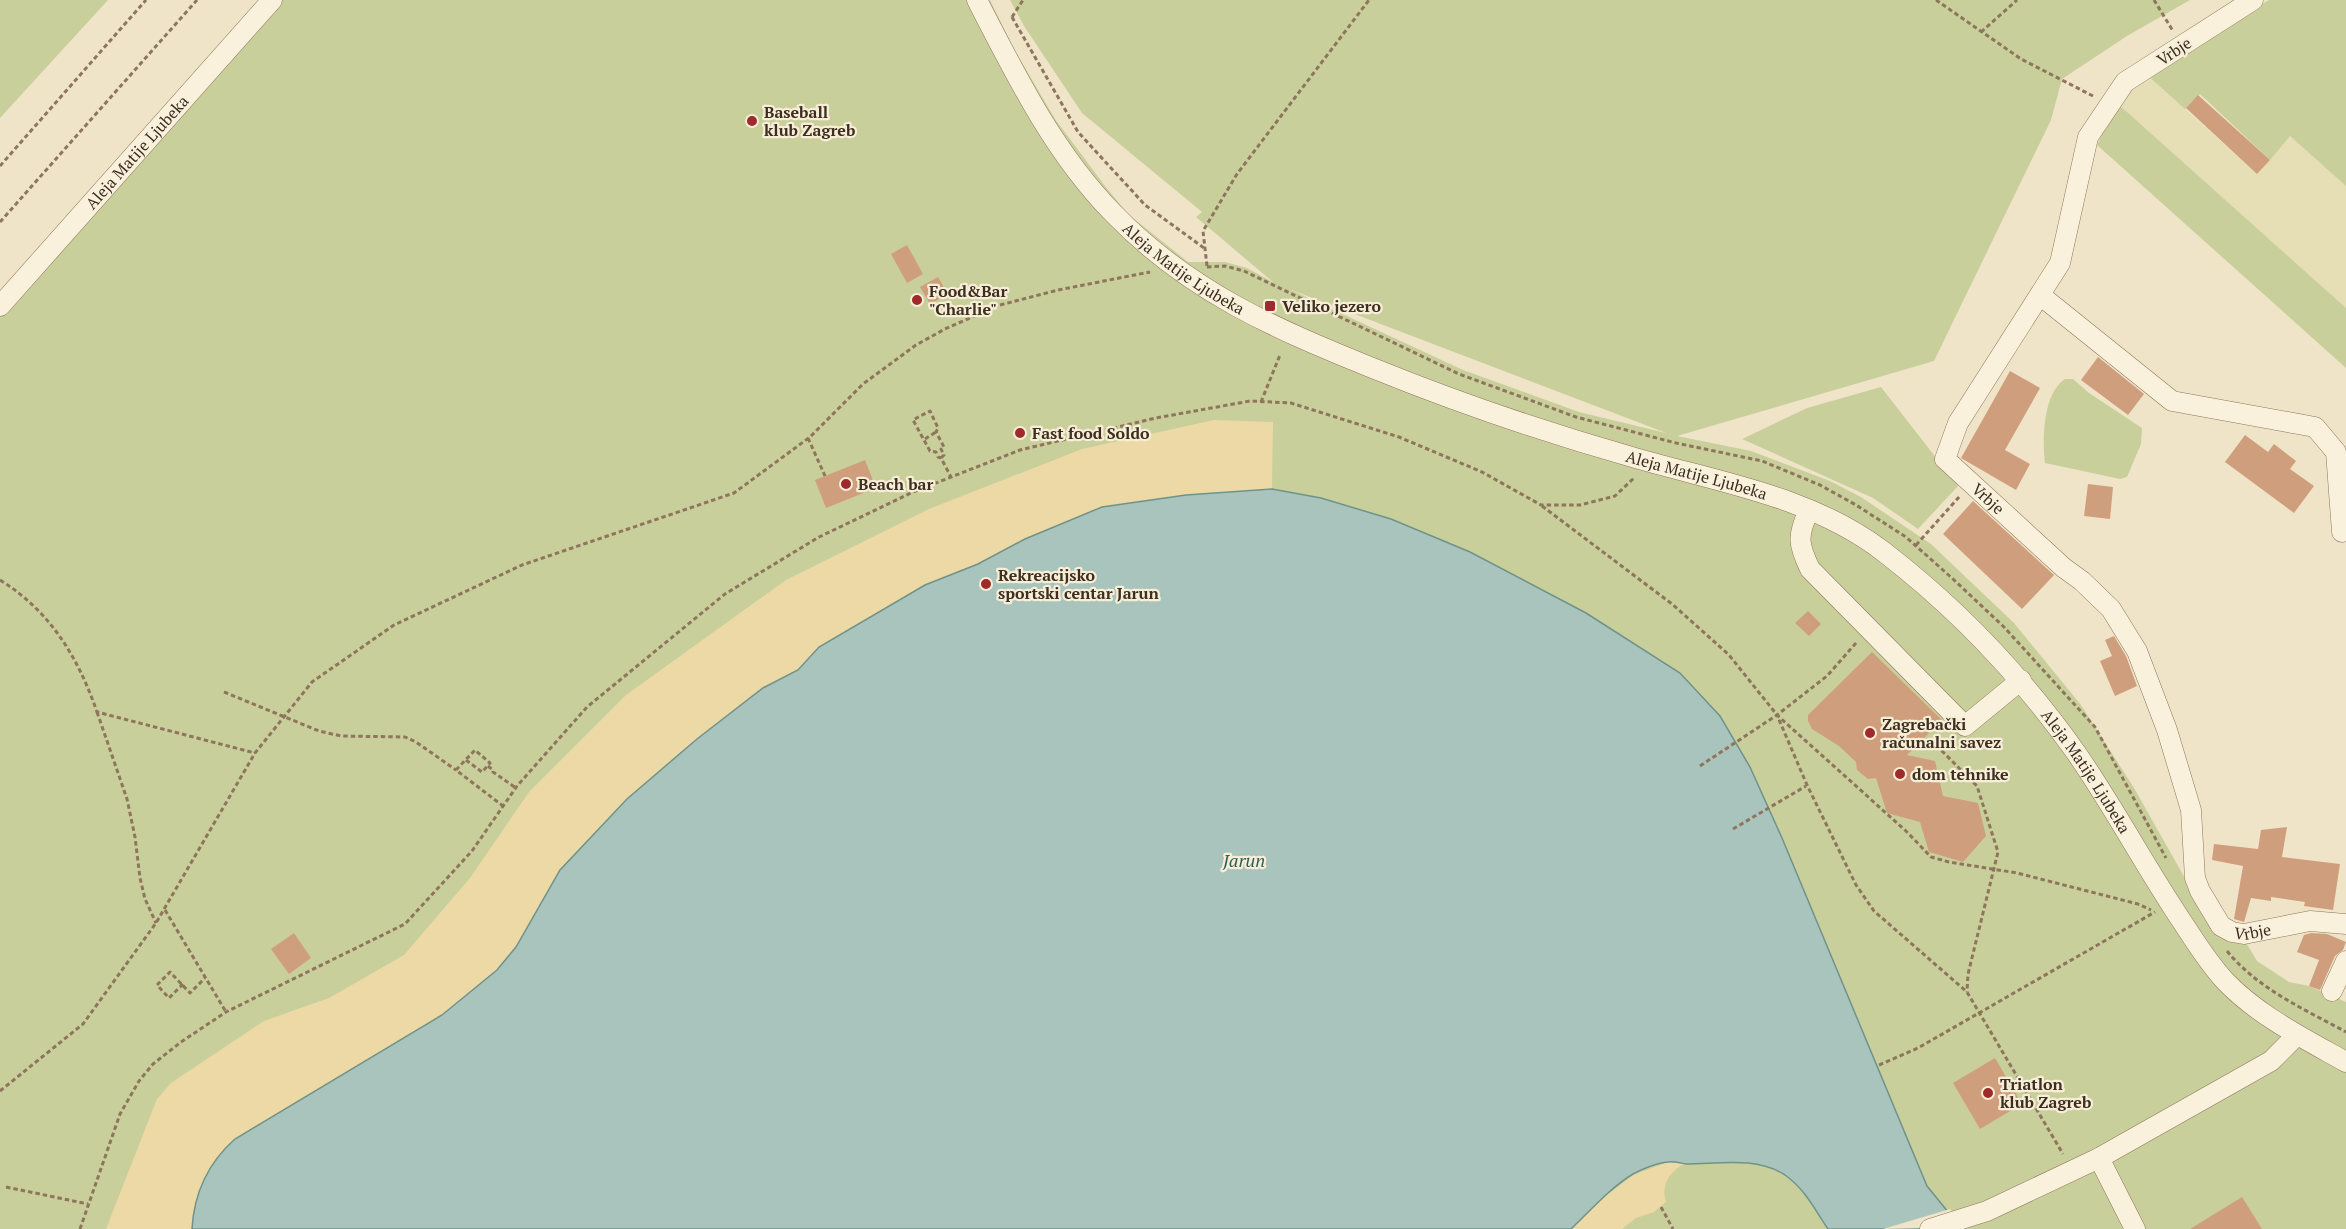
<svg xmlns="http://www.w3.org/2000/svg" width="2346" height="1229" font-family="'PT Serif',serif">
  <rect width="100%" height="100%" fill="#f0e4c8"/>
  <path fill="#e6deb5" d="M2146,74L2257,174L2290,136L2346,186V308L2117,103Z"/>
  <g fill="#c9cf9b" fill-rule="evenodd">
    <path d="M0,0H108L0,118Z"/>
    <path d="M262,0H990L1013,47L1055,119L1105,186L1128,214L1188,262H1225L1247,268L1273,282L1196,217L1202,212L1082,113L1024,26L1010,0H2190L2127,36L2062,79L2051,120L1934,361L1677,436L1751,451L1830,481L1861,497L1931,544L2014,623L2081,705L2134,788L2186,880L2229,941L2247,944L2257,961L2289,982L2309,986L2346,1002V1229H0V292ZM1289,289L1669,434H1670L1579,412L1463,370Z"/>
    <path d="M2269,0H2346V186L2290,136L2270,160L2200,94L2185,109L2146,74Z"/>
    <path d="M2117,103L2346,308V368L2097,145Z"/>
    <path d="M2065,379H2073L2089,393L2142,428L2141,444L2127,477L2120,479L2045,463C2042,439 2043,393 2065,379Z"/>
    <path d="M1881,387L1958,486L1918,529L1873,498L1742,439L1807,408Z"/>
  </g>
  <g fill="#ecd9a5">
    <path d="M1214,420L1273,422L1272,489L1186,495L1102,507L1025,539L807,661L798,670L763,688L697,739L627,799L560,870L516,947L497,970L442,1015L235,1139C208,1163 194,1193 192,1229H106L157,1099L171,1083L264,1021L329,998L404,955L470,878L529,792L626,695L786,580L929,509L1082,449Z"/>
    <path d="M1668,1162L1684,1164C1669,1172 1661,1185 1666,1202L1654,1212L1636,1218L1622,1229H1571L1606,1196L1633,1175Z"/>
  </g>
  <path fill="#a9c4bc" stroke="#6f938a" stroke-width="1.5" d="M1272,489L1321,498L1391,519L1470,552L1586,613L1680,673L1720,716L1750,767L1782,838L1927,1186L1962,1229H1828C1815,1210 1805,1189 1785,1175C1756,1156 1718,1164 1686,1164C1680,1163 1674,1161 1668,1162C1657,1163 1642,1169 1633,1174C1610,1188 1590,1211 1571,1229H192C194,1193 208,1163 235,1139L442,1015L497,970L516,947L560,870L627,799L697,739L763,688L798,670L819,647L925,585L978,564L1025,539L1102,507L1186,495Z"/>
  <path fill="#f0e4c8" d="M1950,1209L1965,1227L1883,1229Z"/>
  <g fill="#cf9f7d">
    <path d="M2198,95L2270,160L2257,174L2186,108Z"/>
    <path d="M907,245L923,274L907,283L891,254Z"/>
    <path d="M938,277L948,294L930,304L920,287Z"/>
    <path d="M2098,357L2144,394L2128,415L2081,380Z"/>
    <path d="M2010,371L2040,388L2005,450L2030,464L2016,490L1961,458Z"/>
    <path d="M2245,435L2268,452L2274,444L2296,461L2290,469L2314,486L2294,513L2225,462Z"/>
    <path d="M865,460L876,488L826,508L815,480Z"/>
    <path d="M2088,484L2113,487L2110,519L2084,516Z"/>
    <path d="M1973,501L2054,575L2022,609L1943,534Z"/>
    <path d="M1808,611L1821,624L1809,636L1795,623Z"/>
    <path d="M2114,636L2126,656L2137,686L2115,696L2100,661L2112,656L2105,640Z"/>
    <path d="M1872,652L1942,720L1907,755L1935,761L1943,796L1978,803L1986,836L1963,862L1929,852L1920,822L1887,813L1876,778L1868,779L1857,770L1856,762L1839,746L1812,729L1808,721V715Z"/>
    <path d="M2287,827L2282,857L2340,864L2333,910L2304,906L2305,902L2271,897V901L2251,898L2244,922L2234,919L2243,866L2212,860L2214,844L2258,849L2261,830Z"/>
    <path d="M294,933L311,958L289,974L271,949Z"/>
    <path d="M2311,933L2327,934L2346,942L2343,950L2335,956L2320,990L2309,986L2319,960L2297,952L2304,935Z"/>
    <path d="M1995,1058L2022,1104L1980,1129L1953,1083Z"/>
    <path d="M2242,1197L2262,1229H2190Z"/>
  </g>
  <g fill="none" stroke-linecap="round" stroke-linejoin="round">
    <defs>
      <g id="minor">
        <path id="s1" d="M977,0C1015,74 1054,153 1113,213C1189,292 1276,329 1375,369C1459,403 1544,432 1632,457C1717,482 1812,496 1884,552C1958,609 2024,679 2077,754C2115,809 2146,868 2183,923C2196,943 2209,964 2226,982C2259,1016 2305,1039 2346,1062"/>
        <path id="s2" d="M2253,0L2125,82L2088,137L2060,263L1958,423L1945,459L2064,568L2082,581L2111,609L2137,651L2167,730L2191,810L2195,878L2200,891L2221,926L2232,932L2244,934L2310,921L2346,924"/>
        <path d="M2040,295L2172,401L2315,427L2336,452L2342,532"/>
        <path id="s3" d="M0,306L272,0"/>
        <path d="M1809,510C1797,536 1798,544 1810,569L1965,726L2021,680"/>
        <path d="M2332,991L2346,961"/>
        <path d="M2099,1158L2135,1229"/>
        <path d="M1930,1229L1987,1211L2099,1158L2271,1061L2297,1035"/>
      </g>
    </defs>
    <use href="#minor" stroke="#8d765c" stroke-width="21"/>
    <g stroke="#8d765c" stroke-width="3" stroke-dasharray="4.5 3" stroke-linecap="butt">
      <path d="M1936,0L2021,59L2093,96"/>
      <path d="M2154,0L2173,31"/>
      <path d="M1012,17L1078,132L1145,205L1204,248"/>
      <path d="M1012,17L1023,0"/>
      <path d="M1981,32L2017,0"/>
      <path d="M0,166L146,0"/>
      <path d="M0,222L197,0"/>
      <path d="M1207,266L1203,231L1237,174L1369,0"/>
      <path d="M1207,267L1225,266L1244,271L1459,374L1576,417L1676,443L1762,461L1820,485L1856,505L1906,537L1953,579L2004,627L2095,727L2166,858"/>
      <path d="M1261,402L1280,355"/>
      <path d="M808,438L825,476"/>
      <path d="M925,439L936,432"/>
      <path d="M941,458L944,455L941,449L944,447L936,432L938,428L930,411L913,420L930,451L936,452L938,457L941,458L951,477"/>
      <path d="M1542,506L1672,604L1729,655L1777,715L1906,831L1931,857L1949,862L2017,873L2138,904L2151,910"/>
      <path d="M1916,545L1960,496"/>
      <path d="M0,580C50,611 78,657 97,712L255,753"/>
      <path d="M1856,643L1827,676L1777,715L1807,785L1856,885L1874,911L1967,992L2063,1154"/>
      <path d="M224,692L319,731L341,736L405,737L416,742L456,770"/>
      <path d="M97,712L127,799L135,837L140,878L145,899L156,923"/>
      <path d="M1951,740L1941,750L1977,786L1998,852L1968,974L1967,992"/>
      <path d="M466,760L482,772L490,763L475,750L456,770L503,806"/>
      <path d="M488,766L493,770V772L516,788"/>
      <path d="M1700,766L1777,715"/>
      <path d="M1733,829L1806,786"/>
      <path d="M165,910L226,1012"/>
      <path d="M2227,951C2258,989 2304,1009 2346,1032"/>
      <path d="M183,984L169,998L157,985L170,972L190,993L205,978"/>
      <path d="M1879,1065L1918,1048L2155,912"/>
      <path d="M0,1091L83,1024L156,923L255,753L312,682L394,625L522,565L734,493L810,437L863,384L916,345L945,329L1000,305L1058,290L1150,272"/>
      <path d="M6,1187L88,1204"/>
      <path d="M1661,1207L1673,1229"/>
      <path d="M80,1229L120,1114L139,1081L153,1064L181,1042L226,1012L405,924L472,851L517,786L587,707L725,594L819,537L913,492L1020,450L1156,418L1250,401L1291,403L1399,437L1482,472L1541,505H1580L1615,496L1635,477"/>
    </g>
    <use href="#minor" stroke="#faf1dc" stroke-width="20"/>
  </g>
  <g fill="#9e2a2b" stroke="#f7eed8" stroke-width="2">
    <circle cx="752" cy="121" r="6"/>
    <circle cx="917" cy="300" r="6"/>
    <rect x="1264" y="300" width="12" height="12" rx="3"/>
    <circle cx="1020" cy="433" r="6"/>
    <circle cx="846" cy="484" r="6"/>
    <circle cx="986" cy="584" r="6"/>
    <circle cx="1870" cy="733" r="6"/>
    <circle cx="1900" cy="774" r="6"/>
    <circle cx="1988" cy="1093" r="6"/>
  </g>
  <g text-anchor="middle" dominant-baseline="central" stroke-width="4.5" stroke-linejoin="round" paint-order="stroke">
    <g font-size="16" fill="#3d2e20" stroke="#f7eed8">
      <text transform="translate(2174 51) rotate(-33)">Vrbje</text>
      <text stroke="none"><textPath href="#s3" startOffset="206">Aleja Matije Ljubeka</textPath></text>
      <text stroke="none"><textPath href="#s1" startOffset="344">Aleja Matije Ljubeka</textPath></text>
      <text stroke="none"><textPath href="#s1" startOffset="900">Aleja Matije Ljubeka</textPath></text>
      <text stroke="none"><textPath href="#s2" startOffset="634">Vrbje</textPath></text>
      <text stroke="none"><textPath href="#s1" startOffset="1404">Aleja Matije Ljubeka</textPath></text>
      <text stroke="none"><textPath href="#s2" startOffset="1173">Vrbje</textPath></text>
    </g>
    <g font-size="16" font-weight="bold" fill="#3d2e20" stroke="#f7eed8" text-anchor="start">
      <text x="764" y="112">Baseball<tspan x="764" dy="18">klub Zagreb</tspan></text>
      <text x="929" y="291">Food&amp;Bar<tspan x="929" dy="18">"Charlie"</tspan></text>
      <text x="1282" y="306">Veliko jezero</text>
      <text x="1032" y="433">Fast food Soldo</text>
      <text x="858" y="484">Beach bar</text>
      <text x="998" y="575">Rekreacijsko<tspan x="998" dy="18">sportski centar Jarun</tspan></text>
      <text x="1882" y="724">Zagrebački<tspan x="1882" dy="18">računalni savez</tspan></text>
      <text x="1912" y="774">dom tehnike</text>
      <text x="2000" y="1084">Triatlon<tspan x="2000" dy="18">klub Zagreb</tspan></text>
    </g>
    <g font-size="18" font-style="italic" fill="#2f5d5a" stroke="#f7eed8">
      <text x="1244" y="860">Jarun</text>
    </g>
  </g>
</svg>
